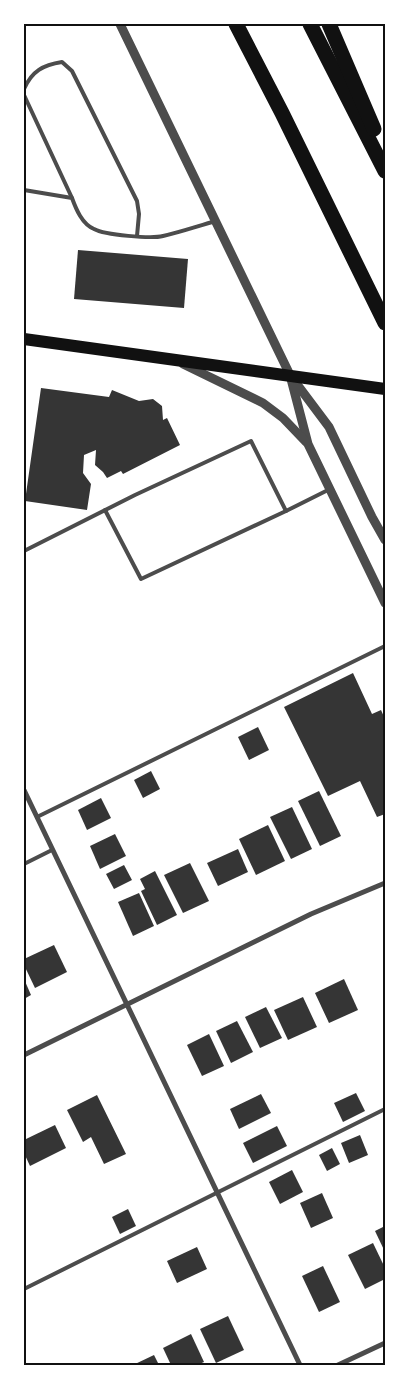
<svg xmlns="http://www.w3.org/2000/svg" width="409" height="1389" font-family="'PT Sans Narrow',sans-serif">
  <rect width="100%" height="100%" fill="#fff"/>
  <g fill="#353535">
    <path d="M78,250L188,259L184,308L74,299Z"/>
    <path d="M41,388L109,397L112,390L139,401L153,399L162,406L163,420L167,418L180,445L123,474L121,471L107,478L103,472L95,465L96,450L84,455L83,473L91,484L87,510L25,501Z"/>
    <path d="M353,673L372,714L381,710L385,719V814L377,817L360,781L328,796L284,707Z"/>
    <path d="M258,727L269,750L249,760L238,737Z"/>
    <path d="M151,771L160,789L143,798L134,780Z"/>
    <path d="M319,791L341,836L320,846L298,801Z"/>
    <path d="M101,798L111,818L87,830L78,810Z"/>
    <path d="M292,807L312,849L291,859L270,817Z"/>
    <path d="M268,825L285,861L256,875L239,839Z"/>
    <path d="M115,834L126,856L100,869L90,846Z"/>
    <path d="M238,849L248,872L218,886L207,863Z"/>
    <path d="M190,863L209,901L183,913L164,875Z"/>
    <path d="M124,865L132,880L114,889L106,874Z"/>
    <path d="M155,871L177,915L157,925L141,891L145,889L140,879Z"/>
    <path d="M139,893L154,926L133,936L118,902Z"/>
    <path d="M54,945L67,972L35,988L24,965V959Z"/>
    <path d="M24,979L31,995L24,999Z"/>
    <path d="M344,979L358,1010L329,1023L315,993Z"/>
    <path d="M303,997L317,1027L288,1040L274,1010Z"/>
    <path d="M266,1007L282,1038L260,1048L245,1017Z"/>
    <path d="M237,1021L253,1052L231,1063L216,1031Z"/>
    <path d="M209,1034L224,1066L202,1076L187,1045Z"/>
    <path d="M356,1093L365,1111L343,1122L334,1103Z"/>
    <path d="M261,1094L271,1113L239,1129L230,1109Z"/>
    <path d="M97,1095L126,1154L104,1164L91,1137L83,1142L67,1110Z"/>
    <path d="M55,1125L66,1148L30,1166L24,1153V1140Z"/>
    <path d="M277,1126L287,1146L253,1163L243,1143Z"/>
    <path d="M360,1135L368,1155L349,1163L341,1143Z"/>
    <path d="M332,1148L340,1164L327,1171L319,1155Z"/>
    <path d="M292,1170L303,1192L280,1204L269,1182Z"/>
    <path d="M322,1193L333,1218L311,1228L300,1203Z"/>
    <path d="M128,1209L136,1226L120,1234L112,1217Z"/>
    <path d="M385,1226V1252L375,1231Z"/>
    <path d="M373,1243L385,1268V1279L365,1289L348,1255Z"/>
    <path d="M197,1247L207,1269L177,1283L167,1261Z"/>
    <path d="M323,1266L340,1302L319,1312L302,1276Z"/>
    <path d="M228,1316L244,1350L216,1363L200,1329Z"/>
    <path d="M191,1334L204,1362L197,1365H171L163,1348Z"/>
    <path d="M154,1355L159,1365H133Z"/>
  </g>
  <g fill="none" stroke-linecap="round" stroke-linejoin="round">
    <g stroke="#4c4c4c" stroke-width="4">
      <path d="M24,89C32,71 43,65 62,62L72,71L137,201L139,214L137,236"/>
      <path d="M24,95L72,198"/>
      <path d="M24,190L72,198C76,209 82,224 94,229C105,235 151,239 163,236C181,232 198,226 216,221"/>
      <path d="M105,510L141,579L286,511"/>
      <path d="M24,551L135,495L251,441L286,511L330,489"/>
      <path d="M37,817L385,646"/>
      <path d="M24,864L52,850"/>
      <path d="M24,1289L385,1109"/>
    </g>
    <g stroke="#4c4c4c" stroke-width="5">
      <path d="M24,790L300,1365"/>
      <path d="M24,1055L311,914L385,883"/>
      <path d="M338,1365L385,1343"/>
    </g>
    <g stroke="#4c4c4c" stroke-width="9">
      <path d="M120,24L290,375L308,444L385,603"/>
      <path d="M183,364L263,403L283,418L306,442"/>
      <path d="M293,379L329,427L372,517L385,540"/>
    </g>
    <path stroke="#111" stroke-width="12" d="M24,339L385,389"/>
    <g stroke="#111" stroke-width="15">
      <path d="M236,24L282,113L385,323"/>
      <path d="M310,24L385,171"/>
      <path d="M329,24L374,129"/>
    </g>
  </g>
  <rect width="409" height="1389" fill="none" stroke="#ffffff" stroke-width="50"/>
  <rect x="25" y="25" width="359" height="1339" fill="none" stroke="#111" stroke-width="2"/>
</svg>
